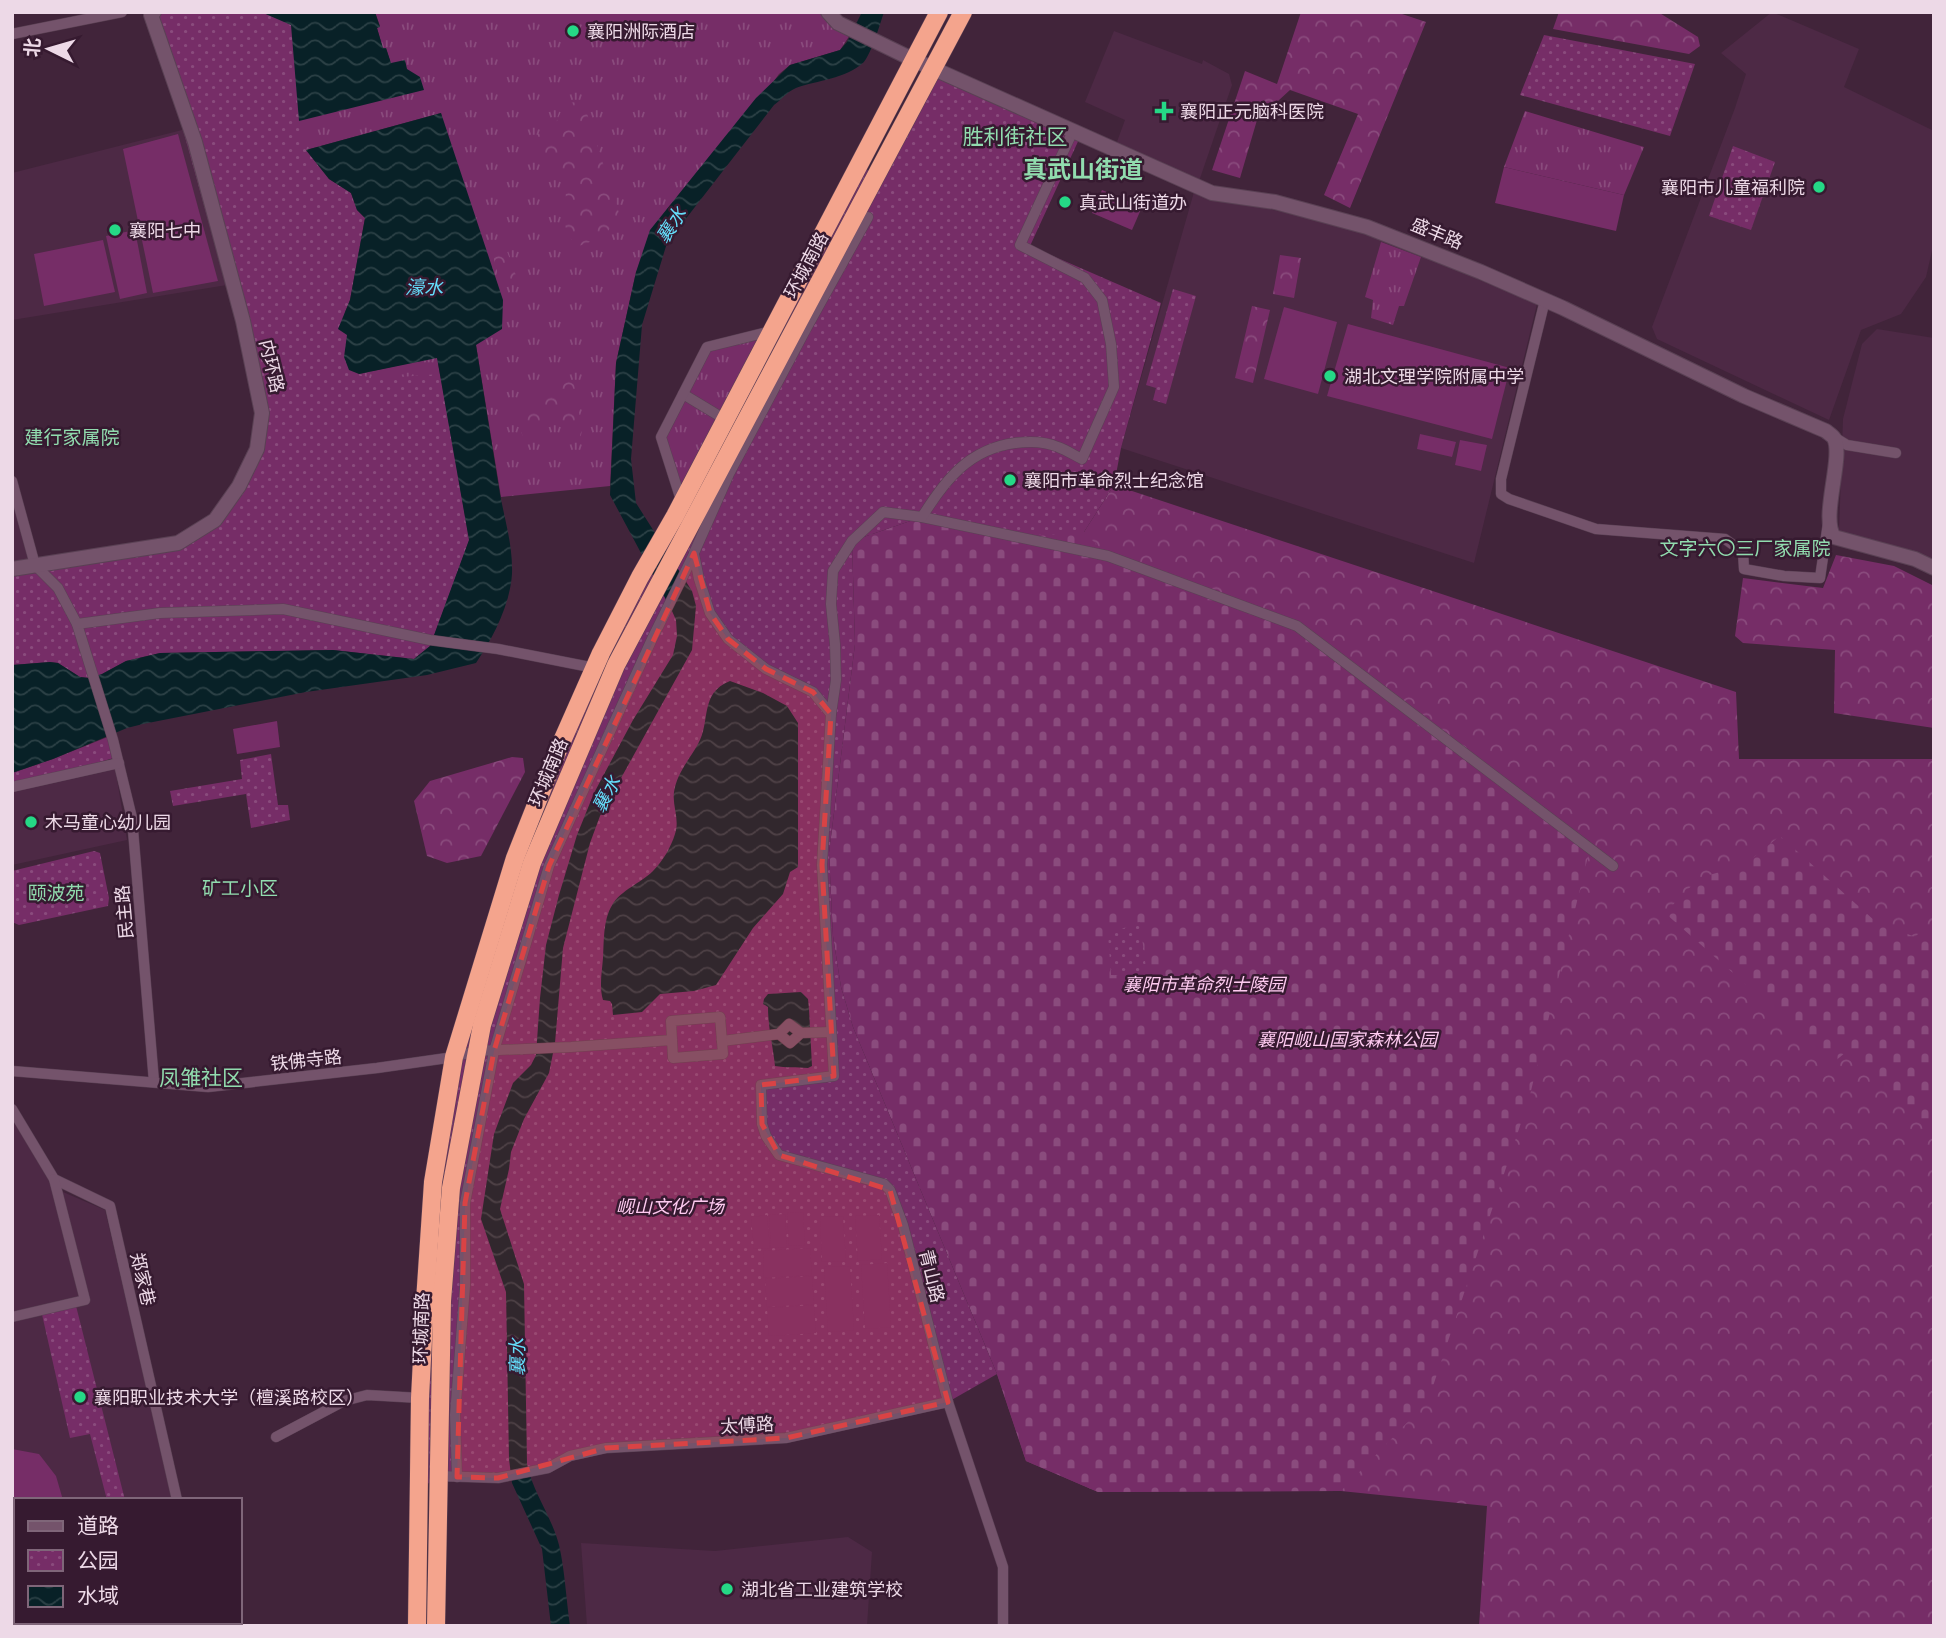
<svg xmlns="http://www.w3.org/2000/svg" width="1946" height="1638" font-family="'Source Serif 4','Noto Sans SC',serif">
  <defs>
    <pattern id="grass-tufts" width="24" height="20" patternUnits="userSpaceOnUse" patternTransform="scale(1.75)"><rect width="24" height="20" fill="#762d67"/><path d="M3 7l-1-3M5 7V3M7 7l1-3M15 17l-1-3M17 17v-4M19 17l1-3" fill="none" stroke="#8a4b7d"/></pattern>
    <pattern id="forest-crowns" width="20" height="18" patternUnits="userSpaceOnUse" patternTransform="scale(1.75)"><rect width="20" height="18" fill="#762d67"/><path d="M2 6a3 3 0 1 1 6 0M12 15a3 3 0 1 1 6 0" fill="none" stroke="#8a4b7d"/></pattern>
    <pattern id="cemetery-stones" width="16" height="16" patternUnits="userSpaceOnUse" patternTransform="scale(1.75)"><rect width="16" height="16" fill="#762d67"/><path d="M2 7V4a2 2 0 0 1 4 0v3zM10 15v-3a2 2 0 0 1 4 0v3z" fill="#8a4b7d"/></pattern>
    <pattern id="park-dots" width="8" height="8" patternUnits="userSpaceOnUse" patternTransform="scale(1.75)"><rect width="8" height="8" fill="#762d67"/><path d="M2 2h.1M6 6h.1" fill="none" stroke="#8a4b7d" stroke-width="1.8" stroke-linecap="round"/></pattern>
    <pattern id="water-waves" width="16" height="10" patternUnits="userSpaceOnUse" patternTransform="scale(1.75)"><rect width="16" height="10" fill="#082127"/><path d="M0 5q4-4 8 0t8 0" fill="none" stroke="#2c4146"/></pattern>
  </defs>
  <rect width="100%" height="100%" fill="#41243a"/>
  <g fill="#4d2945">
    <path d="M1772,12L1859,49L1844,87L1934,131V242L1926,277L1901,314L1861,330L1829,420L1657,339L1652,327L1735,108L1746,74L1721,53Z"/>
    <path d="M1114,31L1202,64L1203,60L1229,74L1232,85L1197,187L1114,150L1125,120L1085,102Z"/>
    <path d="M190,128L233,284L12,320V173Z"/>
    <path d="M1194,192L1365,231L1537,304L1474,563L1121,448Z"/>
    <path d="M1877,329L1934,338V573L1839,533L1843,419L1862,344Z"/>
    <path d="M12,481L35,565L12,569Z"/>
    <path d="M115,767L127,840L12,865V791Z"/>
    <path d="M12,1120L63,1192L105,1210L173,1500H16V1622H202V1626H12Z"/>
    <path d="M848,1537L872,1552L867,1626H587L581,1543L715,1551Z"/>
  </g>
  <g fill="url(#grass-tufts)">
    <path d="M200,12H261L391,64L386,48L383,49L377,28L380,26L375,12H828L854,29L840,50L790,65L779,74L636,272L616,363L610,486L501,497L476,345L441,113L306,150L359,374L437,357L469,540L430,646L276,651L285,561Z"/>
    <path d="M1525,111L1644,147L1624,195L1504,167Z"/>
    <path d="M1381,242L1421,257L1404,306H1399L1393,325L1371,318L1373,300L1365,297Z"/>
    <path d="M772,331L682,504L661,437L707,347Z"/>
  </g>
  <g fill="url(#forest-crowns)">
    <path d="M1301,12H1402V14L1426,22L1350,208L1324,195L1358,114L1290,90L1257,120L1240,178L1212,170L1245,71L1277,84Z"/>
    <path d="M1559,12H1658L1698,37L1700,46L1689,54L1553,29Z"/>
    <path d="M577,102L584,104L620,216L603,237L579,246C567,240 565,226 563,213L567,209L565,187L558,163L543,158L537,141L538,134C562,126 553,120 567,103Z"/>
    <path d="M502,245L505,246L517,278L514,281L503,284L500,282L492,252L493,249Z"/>
    <path d="M1280,255L1301,258L1294,298L1273,294Z"/>
    <path d="M1252,306L1270,310L1253,383L1235,378Z"/>
    <path d="M570,380L574,383L582,430L580,440L570,443L565,441L561,422L542,426C537,434 533,439 523,437L520,428L524,417L526,392L530,390C555,396 551,383 570,380Z"/>
    <path d="M1114,485L1736,692L1739,759H1934V1626H1479L1487,1506L1341,1491L1098,1492L1026,1461L997,1374L1084,532Z"/>
    <path d="M1836,555L1894,566L1934,586V728L1834,713L1835,650L1743,643L1735,636L1743,578L1823,588Z"/>
    <path d="M512,757L523,758L525,772L481,856L447,863L427,856L414,801L430,781Z"/>
  </g>
  <g fill="url(#cemetery-stones)">
    <path d="M922,517L1084,532L1108,556L1297,626L1590,848L1529,1099L1428,1401L1341,1491L1098,1492L1026,1461L997,1374L853,1027L841,987L833,936L829,853L855,644L852,541Z"/>
    <path d="M1780,836L1875,921L1915,937L1922,930L1934,941V1132L1846,1052L1834,1062L1665,913L1699,878L1744,865Z"/>
  </g>
  <g fill="url(#park-dots)">
    <path d="M154,12H261L291,25L299,121L306,150L329,179L351,193L357,210L365,218L350,300L338,329L347,335L344,357L359,374L373,379L440,374L469,540L430,646L414,659L333,650L160,653L126,661L102,674L89,678L80,677L58,663L50,662L12,665V569L178,543L215,520L239,486L262,413L151,15Z"/>
    <path d="M1544,35L1695,64L1670,136L1520,95Z"/>
    <path d="M932,69L1081,135L1030,246L1161,303L1121,448L1114,485L1084,532L1045,535L922,517L852,541L855,644L829,853L833,936L841,987L853,1027L997,1374L948,1402L786,1438L606,1448L558,1466L498,1478L419,1484L420,1398L454,1056L555,757L859,166L873,173Z"/>
    <path d="M1733,146L1775,162L1751,230L1709,216Z"/>
    <path d="M1173,289L1196,296L1166,404L1153,400L1156,388L1146,385Z"/>
    <path d="M110,736L117,757L12,788V773L53,759Z"/>
    <path d="M271,754L278,805H288L290,820L251,828L246,794L173,806L170,791L242,779L240,760Z"/>
    <path d="M94,851L100,853L109,898L108,906L19,925L12,922V871Z"/>
    <path d="M1140,922L1147,976L1111,975L1108,934Z"/>
    <path d="M75,1302L125,1500H107L90,1434L70,1438L41,1310Z"/>
  </g>
  <g fill="#762d67">
    <path d="M178,134L218,281L153,293L123,149Z"/>
    <path d="M1504,167L1624,195L1616,231L1495,203Z"/>
    <path d="M1102,190L1142,207L1132,230L1092,213Z"/>
    <path d="M135,230L147,293L120,299L106,236Z"/>
    <path d="M103,240L115,292L44,306L34,254Z"/>
    <path d="M1284,307L1337,322L1318,394L1264,379Z"/>
    <path d="M1348,324L1510,368L1492,439L1327,396Z"/>
    <path d="M1420,434L1456,442L1452,457L1417,449Z"/>
    <path d="M1460,440L1487,445L1481,471L1455,465Z"/>
    <path d="M277,721L280,747L237,754L233,729Z"/>
    <path d="M803,1212L805,1245L789,1246L787,1213Z"/>
    <path d="M785,1214L787,1247L771,1248L769,1215Z"/>
    <path d="M767,1215L770,1248L754,1249L751,1217Z"/>
    <path d="M879,1215L882,1259L858,1261L855,1216Z"/>
    <path d="M843,1216L846,1261L822,1262L820,1217Z"/>
    <path d="M810,1248L812,1275L764,1278L763,1251Z"/>
    <path d="M887,1263L891,1327L865,1329L861,1265Z"/>
    <path d="M850,1266L854,1330L828,1332L824,1267Z"/>
    <path d="M812,1276L814,1304L767,1307L765,1279Z"/>
    <path d="M814,1305L816,1333L769,1336L767,1308Z"/>
    <path d="M12,1449L39,1454L56,1476L63,1500H16V1578L12,1579Z"/>
  </g>
  <g fill="url(#water-waves)">
    <path d="M261,12H375L380,27L377,28L383,48H386L391,63L405,60L407,69L420,77L424,90L299,121L291,25Z"/>
    <path d="M862,12H884C880,24 871,55 863,63C845,79 818,80 796,88C788,91 781,100 774,105L667,243L642,325L631,459L636,503L692,591L696,606L692,650L600,816L590,843L563,948L555,1043L549,1073L524,1119L511,1152L509,1169L500,1209L524,1284L527,1464C533,1493 552,1517 559,1545C565,1571 566,1599 570,1626H551L542,1549L512,1483L509,1459L506,1292L481,1219L494,1134L513,1083L531,1065L536,1055L540,998L546,945L559,895L577,835L594,793L633,720L673,655L677,636L676,620L672,611L610,495L616,363L636,272L650,230L756,98L790,65L840,50L847,42Z"/>
    <path d="M441,113L503,300L502,329L476,345C484,395 492,445 500,494C505,521 513,546 512,574C510,605 493,638 476,663L427,675L306,692L143,724L127,728L53,759L12,773V665L50,662L58,663L80,677L89,678L102,674L126,661L160,653L333,650L414,659L430,646L469,540L437,358L359,374L349,370L344,357L347,335L338,329L350,300L365,218L357,210L351,193L329,179L306,150Z"/>
    <path d="M730,681L763,693L787,706L798,723V867L790,872L783,894L753,928L716,985L694,991L660,994L642,1012L613,1015L612,1004L610,1001L603,1000C599,986 602,972 603,958C604,941 603,920 612,905C621,890 641,883 653,871C663,861 671,847 675,834C680,819 672,806 674,792C677,773 689,760 698,744C711,722 699,693 730,681Z"/>
    <path d="M801,992L808,999L809,1009L812,1066L808,1068C796,1067 786,1068 775,1066C773,1046 768,1028 768,1007L763,1004L764,999L768,994Z"/>
  </g>
  <g fill="none" stroke-linecap="round" stroke-linejoin="round">
    <defs>
      <g id="street">
        <path d="M12,34L122,12"/>
        <path d="M1545,300L1501,479V494L1509,499L1596,529L1725,539L1743,552L1744,569L1784,576L1820,578L1828,523"/>
        <path d="M683,394L726,420"/>
        <path d="M1834,437L1847,445L1896,453"/>
        <path d="M12,481L35,565L58,588L77,624L113,740L132,818L154,1082"/>
        <path d="M682,503L661,437L707,347L772,331"/>
        <path d="M922,517L1108,556L1297,626L1613,866"/>
        <path d="M694,553L729,474L806,329L868,217"/>
        <path d="M694,554L699,579L710,613L728,639L766,669L813,692L831,714"/>
        <path d="M77,624L160,613L283,609L430,640L498,649L595,668"/>
        <path d="M12,787L119,763"/>
        <path d="M779,1034L790,1043L801,1033L831,1032"/>
        <path d="M722,1041L779,1034L789,1024L801,1033"/>
        <path d="M12,1071L208,1087L377,1068L454,1057L476,1051L571,1047L672,1040L673,1058L723,1054L720,1017L671,1021L672,1040"/>
        <path d="M12,1109L54,1179L110,1206L177,1500"/>
        <path d="M12,1317L85,1300L54,1179"/>
        <path d="M276,1437L344,1401L367,1395L420,1398"/>
        <path d="M438,1476L498,1478L548,1468L570,1456L606,1448L786,1438L948,1402"/>
        <path d="M457,1477L455,1415L465,1286V1203L494,1051L549,866L652,639L694,554"/>
        <path d="M205,1622L206,1626"/>
        <path d="M1003,1626V1567L948,1402L903,1225L890,1190L884,1184L779,1155L766,1136L762,1124L761,1085L834,1076L822,865L831,714L836,680L835,644L831,604L833,571L852,541L883,512L922,517C945,480 969,449 1015,443C1030,441 1044,441 1058,447C1066,450 1074,455 1082,459L1114,387L1111,344L1102,300L1085,278L1020,245L1073,131"/>
      </g>
      <g id="secondary">
        <path d="M828,12L838,23L914,60L1212,193L1275,202L1367,227L1481,272L1563,308L1744,396L1826,431C1828,433 1833,436 1834,438C1844,457 1820,517 1834,537L1915,559L1934,568"/>
        <path d="M12,569L178,543L215,520L239,486L257,449L262,413L243,321L195,142L151,15L154,12"/>
      </g>
      <g id="highway">
        <path d="M417,1626L420,1398L425,1301L433,1182L454,1057L515,858L555,757L601,653L640,577L675,516L939,12"/>
        <path d="M436,1626L442,1301L451,1188L482,1025L532,863L616,665L963,12"/>
      </g>
    </defs>
    <use href="#street" stroke="#5a4154" stroke-width="11"/>
    <use href="#secondary" stroke="#5a4154" stroke-width="16"/>
    <use href="#highway" stroke="#5a4154" stroke-width="19"/>
    <use href="#street" stroke="#74536b" stroke-width="10"/>
    <use href="#secondary" stroke="#74536b" stroke-width="14"/>
    <use href="#highway" stroke="#f4a48d" stroke-width="18"/>
  </g>
  <path fill="#d94345" fill-opacity="0.2" stroke="#d94345" stroke-width="5" stroke-dasharray="14 9" stroke-linejoin="round" d="M694,553L710,613L728,639L766,669L813,692L831,714L822,865L834,1076L761,1085L762,1124L779,1155L890,1190L948,1402L786,1438L606,1448L498,1478L457,1477L465,1203L494,1051L549,866Z"/>
  <g fill="#25d886" stroke="#361a30" stroke-width="2.5">
    <circle cx="573" cy="31" r="7"/>
    <path d="M1160.5 100.5h7v7h7v7h-7v7h-7v-7h-7v-7h7z"/>
    <circle cx="1819" cy="187" r="7"/>
    <circle cx="1065" cy="202" r="7"/>
    <circle cx="115" cy="230" r="7"/>
    <circle cx="1330" cy="376" r="7"/>
    <circle cx="1010" cy="480" r="7"/>
    <circle cx="31" cy="822" r="7"/>
    <circle cx="80" cy="1397" r="7"/>
    <circle cx="727" cy="1589" r="7"/>
  </g>
  <g text-anchor="middle" dominant-baseline="central" stroke-width="5" stroke-linejoin="round" paint-order="stroke">
    <g font-size="18" fill="#edd9e7" stroke="#361a30" text-anchor="start">
      <text x="587" y="31">襄阳洲际酒店</text>
      <text x="1180" y="111">襄阳正元脑科医院</text>
      <text x="1805" y="187" text-anchor="end">襄阳市儿童福利院</text>
      <text x="1079" y="202">真武山街道办</text>
      <text x="129" y="230">襄阳七中</text>
      <text x="1344" y="376">湖北文理学院附属中学</text>
      <text x="1024" y="480">襄阳市革命烈士纪念馆</text>
      <text x="45" y="822">木马童心幼儿园</text>
      <text x="94" y="1397">襄阳职业技术大学（檀溪路校区）</text>
      <text x="741" y="1589">湖北省工业建筑学校</text>
    </g>
    <g font-size="18" fill="#edd9e7" stroke="#361a30">
      <text transform="translate(1437 233) rotate(22)">盛丰路</text>
      <text transform="translate(806 265) rotate(-62)">环城南路</text>
      <text transform="translate(272 366) rotate(77)">内环路</text>
      <text transform="translate(548 772) rotate(-67)">环城南路</text>
      <text transform="translate(124 912) rotate(-95)">民主路</text>
      <text transform="translate(306 1060) rotate(-6)">铁佛寺路</text>
      <text transform="translate(932 1276) rotate(76)">青山路</text>
      <text transform="translate(143 1279) rotate(77)">郑家巷</text>
      <text transform="translate(421 1328) rotate(-88)">环城南路</text>
      <text transform="translate(747 1425) rotate(-3)">太傅路</text>
    </g>
    <g font-size="18" font-style="italic" fill="#fecaf0" stroke="#361a30">
      <text x="1204" y="984">襄阳市革命烈士陵园</text>
      <text x="1347" y="1039">襄阳岘山国家森林公园</text>
      <text x="670" y="1206">岘山文化广场</text>
    </g>
    <g font-size="19" font-style="italic" fill="#64defb" stroke="#361a30">
      <text transform="translate(671 225) rotate(-57)">襄水</text>
      <text x="424" y="287">濠水</text>
      <text transform="translate(606 794) rotate(-62)">襄水</text>
      <text transform="translate(517 1357) rotate(-90)">襄水</text>
    </g>
    <g font-size="19" fill="#91dcae" stroke="#361a30">
      <text x="72" y="437">建行家属院</text>
      <text x="1745" y="548">文字六〇三厂家属院</text>
      <text x="240" y="888">矿工小区</text>
      <text x="56" y="893">颐波苑</text>
    </g>
    <g font-size="21" fill="#91dcae" stroke="#361a30">
      <text x="1015" y="136">胜利街社区</text>
      <text x="201" y="1077">凤雏社区</text>
    </g>
    <g font-size="24" font-weight="bold" fill="#91dcae" stroke="#361a30">
      <text x="1083" y="169">真武山街道</text>
    </g>
  </g>
  <rect width="1946" height="1638" fill="none" stroke="#edd9e7" stroke-width="28"/>
  <rect x="14" y="1498" width="228" height="126" fill="#361a30" stroke="#7f6679" stroke-width="2"/>
  <rect x="28" y="1521" width="35" height="10" fill="#74536b" stroke="#7f6679" stroke-width="2"/>
  <text x="77" y="1533" font-size="21" fill="#edd9e7">道路</text>
  <rect x="28" y="1550" width="35" height="21" fill="url(#park-dots)" stroke="#7f6679" stroke-width="2"/>
  <text x="77" y="1568" font-size="21" fill="#edd9e7">公园</text>
  <rect x="28" y="1586" width="35" height="21" fill="url(#water-waves)" stroke="#7f6679" stroke-width="2"/>
  <text x="77" y="1603" font-size="21" fill="#edd9e7">水域</text>
  <g transform="translate(49 49) rotate(275)" stroke="#361a30" stroke-width="5" paint-order="stroke">
  <path d="M0-5L12 26L0 18L-12 26Z" fill="#edd9e7"/>
  <text y="-10" font-size="19" font-weight="bold" text-anchor="middle" fill="#edd9e7">北</text>
  </g>
</svg>
